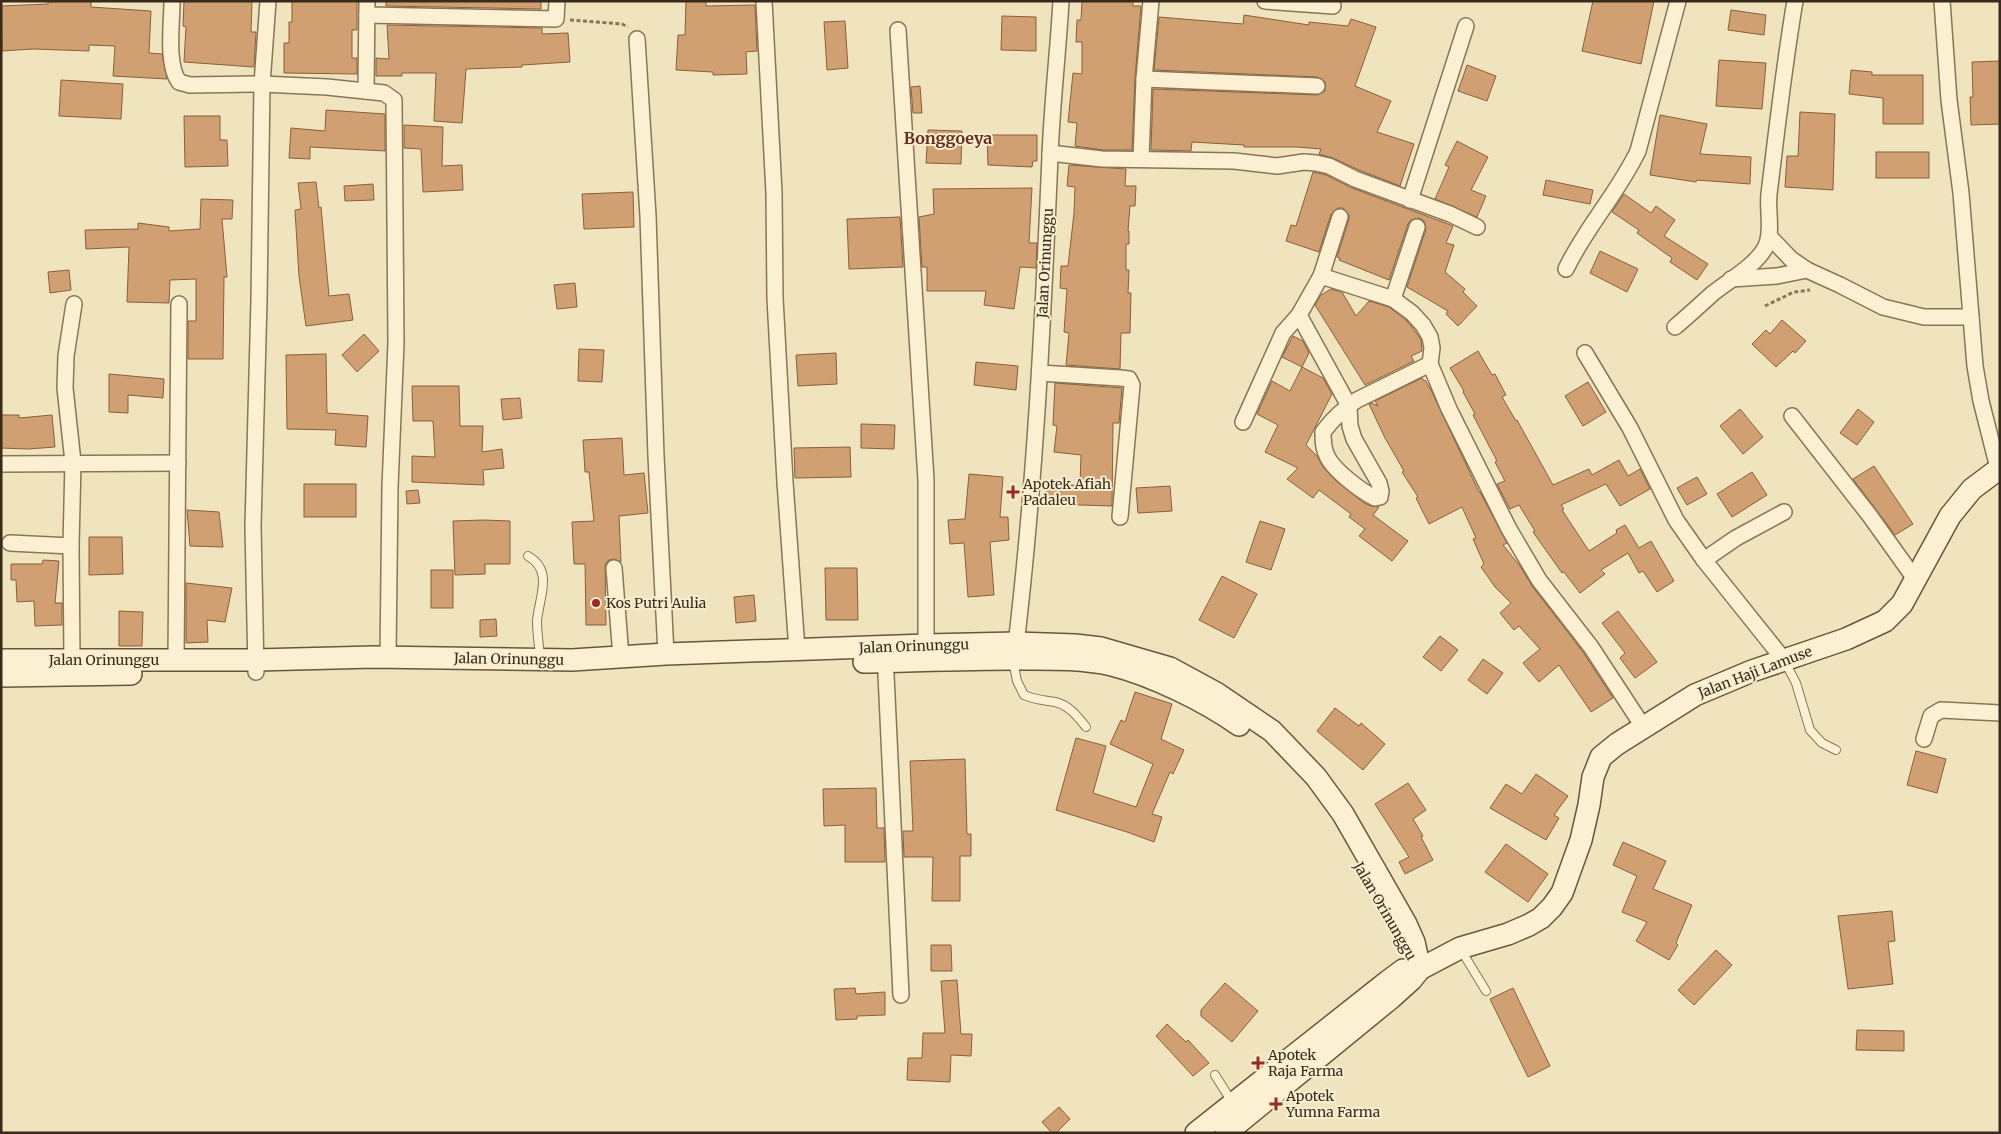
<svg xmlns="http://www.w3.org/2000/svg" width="2001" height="1134" font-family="Merriweather,serif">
  <rect width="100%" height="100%" fill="#f0e4bf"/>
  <g fill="#d09f72" stroke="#8a5f3b">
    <path d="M48,1H91V7L151,11L149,53L162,54L167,79L113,76L115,46L89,45V51L33,49L2,51L1,6L48,4Z"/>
    <path d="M184,1H252L251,32H256L254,67L184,62L186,27L183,26Z"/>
    <path d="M292,1H357V30H352V58H357V74L284,73V43H289V22H292Z"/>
    <path d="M386,1H541V9L386,6Z"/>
    <path d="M686,1H706V6L755,5L757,51L746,52L747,74L713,75V72L676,70L678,35H685Z"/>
    <path d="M1082,1H1133V6H1141L1135,78L1132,150H1103L1075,146L1077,123L1068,122L1073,73L1082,74V42H1076L1077,20H1081Z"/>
    <path d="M1593,1H1654L1641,64L1582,51Z"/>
    <path d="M1731,10L1766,15L1764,35L1728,30Z"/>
    <path d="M1244,15L1309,25V22L1348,26L1351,19L1376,27L1355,86L1391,101L1377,132L1414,144L1400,186L1359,170L1333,158L1319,154L1321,149L1297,147H1244V145L1192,142L1191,151L1151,150L1153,89L1317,95L1325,91V82L1317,77L1154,70L1159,17L1243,24Z"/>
    <path d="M1002,16L1036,17V51L1001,50Z"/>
    <path d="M845,21L848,68L827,70L824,22Z"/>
    <path d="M387,25L542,28V34L568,33L570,62L522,65V67L466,69L462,123L434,121L436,73H402V76H376V58L389,59Z"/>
    <path d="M1719,60L1766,63L1762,109L1716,106Z"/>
    <path d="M2000,61V124L1971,125L1970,97H1973L1972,62Z"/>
    <path d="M1467,65L1496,76L1487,101L1458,91Z"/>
    <path d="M1851,70L1872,72V75H1923V124H1883V98L1849,94Z"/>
    <path d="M61,80L123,84L121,119L59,116Z"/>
    <path d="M920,86L922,113H913L911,87Z"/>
    <path d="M326,110L385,114V151L310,147V159L289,158L291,128L325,131Z"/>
    <path d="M1800,112L1835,114L1833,190L1785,187L1787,156H1798Z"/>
    <path d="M1660,115L1707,124L1700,154L1751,157L1750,184L1697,180L1696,182L1650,175Z"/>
    <path d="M184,116H220V140H227L228,166L185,167Z"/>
    <path d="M404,125L443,127L442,166L462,165L463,190L423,192L421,149L404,148Z"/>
    <path d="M928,130L962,131L961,164L926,163Z"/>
    <path d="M987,135H1037V161H1033L1032,167L988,165Z"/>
    <path d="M1457,141L1488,157L1471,190L1486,196L1477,217L1435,199L1449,167L1445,165Z"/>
    <rect x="1876" y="152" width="53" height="26"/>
    <path d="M1069,165L1126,169L1125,186H1136L1135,206H1130L1128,231H1129V244H1126V270H1129L1128,293H1131L1130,333H1121L1120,369L1066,365L1069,333L1064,332L1067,289L1060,288L1061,266H1068L1074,213L1075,187L1067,186Z"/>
    <path d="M1313,172L1326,175L1352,188L1453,226L1446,243L1454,245L1445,272L1465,289L1463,292L1477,306L1458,326L1446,314L1448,311L1407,287L1426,229L1424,221L1419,218L1411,220L1408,224L1389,280L1339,260L1340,258L1337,257L1349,219V215L1343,208H1338L1331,214L1319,252L1286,241L1291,225L1296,226Z"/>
    <path d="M1546,180L1593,190L1590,204L1543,195Z"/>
    <path d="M316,182L319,208L321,207L329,296L349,294L353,320L306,326L299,276L295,210L301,209L298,183Z"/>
    <path d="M373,184L374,200L345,201L344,186Z"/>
    <path d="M1032,188L1029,243H1037L1036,268L1020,267L1014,309L984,305L986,291H927V267H922L919,217L934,214L933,189Z"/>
    <path d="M633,192L634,227L584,229L582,194Z"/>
    <path d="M1624,194L1651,213L1656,206L1675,220L1664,236L1708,264L1697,280L1670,262L1672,258L1637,233L1639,230L1612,212Z"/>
    <path d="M201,199L233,200L232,219H222L227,277H224L223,359H188V321H196V279L170,280L169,303L127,302L129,247L86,249L85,230L138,229V223L169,227V231L200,229Z"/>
    <path d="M900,217L903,267L849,269L847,219Z"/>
    <path d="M1600,251L1638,269L1627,292L1590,273Z"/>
    <path d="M69,270L71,290L50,293L48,272Z"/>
    <path d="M575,283L577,307L557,309L554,285Z"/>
    <path d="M1331,289L1342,292L1356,316L1369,301L1389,307L1406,320L1415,331L1421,340L1422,351L1411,356L1414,361L1365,385L1315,305L1321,295Z"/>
    <path d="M1782,320L1806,341L1795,353L1793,351L1776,367L1752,344L1766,330L1770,334Z"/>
    <path d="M364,334L379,351L357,372L342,355Z"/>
    <path d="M1293,336L1303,341L1309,353L1302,367L1282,357Z"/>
    <path d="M579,349L604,350L602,382L578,381Z"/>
    <path d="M1478,351L1492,375L1495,374L1506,395L1502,397L1516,421L1517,420L1553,485L1589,469L1592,475L1619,460L1628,476L1640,469L1650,489L1620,506L1606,484L1561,505L1564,509L1562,510L1589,551L1617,533L1616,530L1625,525L1639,548L1651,541L1674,581L1657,592L1643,571L1639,573L1628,553L1601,570L1605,574L1580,593L1564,572L1562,573L1533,532L1535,531L1519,505L1510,509L1497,484L1505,481L1495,462L1497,461L1473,415L1475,414L1463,392L1464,391L1450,368Z"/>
    <path d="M836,353L837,384L798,386L796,355Z"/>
    <path d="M326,354L327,413L368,416L366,447L335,445L336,430L287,429L286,355Z"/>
    <path d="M976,362L1018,366L1016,390L974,385Z"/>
    <path d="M1302,367L1323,378L1332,394L1306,445L1317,456L1323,467L1335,480L1364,503L1371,506L1379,507L1373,515L1408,541L1392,561L1359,536L1365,529L1349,517L1351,514L1319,490L1313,498L1287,479L1298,468L1265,452L1278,425L1257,414L1272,381L1290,391Z"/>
    <path d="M109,374L164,379L163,398L128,395V413L109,412Z"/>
    <path d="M1422,378L1424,381L1425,380L1431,390L1479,492H1480L1507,543L1503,545L1520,566L1532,586L1583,652L1613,698L1591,712L1559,665L1539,682L1523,663L1540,649L1519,626L1514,630L1500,613L1511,603L1495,587L1481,567L1484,564L1473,539L1476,538L1462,507L1429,524L1416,498L1418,497L1402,472L1404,471L1385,438L1369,404L1372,403L1378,406L1375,401Z"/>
    <path d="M1588,382L1606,412L1583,426L1565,396Z"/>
    <path d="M1055,383L1122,388L1119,423H1113L1112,506L1046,504V486L1080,485L1081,455L1054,452L1057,426L1053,425Z"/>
    <path d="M412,386H459L460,426H483L482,452L502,449L504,468L483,470L484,485L412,482V456L435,457L433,421H413Z"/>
    <path d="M520,398L522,418L503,420L501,399Z"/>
    <path d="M1740,409L1763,437L1743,454L1720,426Z"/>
    <path d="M1858,409L1874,422L1857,445L1840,433Z"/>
    <path d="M1,415H19V418L52,415L55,447L28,449L1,448Z"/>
    <path d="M861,424L895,425L894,449L861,448Z"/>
    <path d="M622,438L624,475L644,473L648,513L619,516L621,562L614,559L609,560L606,563L605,568L606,625H586L585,564H574L572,522L594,521L589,472H585L583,440Z"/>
    <path d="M850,447L851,477L795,478L794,448Z"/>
    <path d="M1874,466L1913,524L1895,535L1853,479Z"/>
    <path d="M1752,472L1767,495L1732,517L1717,494Z"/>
    <path d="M969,474L1003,477L1000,517H1008L1009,540L990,542L994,595L968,597L964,543L950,544L948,520L965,519Z"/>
    <path d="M1697,477L1707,494L1687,505L1677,488Z"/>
    <rect x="304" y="484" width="52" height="33"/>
    <path d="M1170,486L1172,511L1138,513L1136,488Z"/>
    <path d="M418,490L420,503L407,504L406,491Z"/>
    <path d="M187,510L219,512L223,547L190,546Z"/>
    <path d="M483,520L510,521V564H485V574L455,575L453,521Z"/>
    <path d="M1260,521L1285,529L1271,570L1246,562Z"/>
    <path d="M89,537H122L123,574L89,575Z"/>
    <path d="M43,560L59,561L55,603H62V625L35,626L34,601L17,602L16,580H11V564H42Z"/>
    <path d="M825,568H857L858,620H826Z"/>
    <rect x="431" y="570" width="22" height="38"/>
    <path d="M1222,576L1257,594L1234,638L1199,620Z"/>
    <path d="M186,583L232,588L225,622L207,620L208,642L186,643Z"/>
    <path d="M754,595L756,621L736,623L734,597Z"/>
    <path d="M119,611L143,612L142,646H119Z"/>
    <path d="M1618,611L1657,662L1635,678L1620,658L1625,653L1602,623Z"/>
    <path d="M496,619L497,636L480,637V620Z"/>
    <path d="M1440,636L1458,650L1441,671L1423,657Z"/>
    <path d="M1483,659L1503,673L1487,694L1468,680Z"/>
    <path d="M1135,692L1172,704L1161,739L1184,750L1173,774L1170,772L1152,814L1162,817L1154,842L1127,832L1056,810L1076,738L1106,746L1093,793L1136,807L1153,764L1110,744L1121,720L1125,722Z"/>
    <path d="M1335,708L1359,726L1361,723L1385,744L1363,770L1317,731Z"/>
    <path d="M1916,751L1946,759L1937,793L1907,785Z"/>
    <path d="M965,759L967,834H971V856H960V901H932L933,857H904L903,831H913L910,761Z"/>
    <path d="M1536,774L1568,796L1554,815L1559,818L1546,840L1490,808L1506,784L1522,794Z"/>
    <path d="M1408,783L1426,810L1413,819L1423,836L1421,837L1433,860L1405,874L1399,862L1409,857L1375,804Z"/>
    <path d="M876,788L877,828H884L885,862H845V825L824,826L823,789Z"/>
    <path d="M1623,842L1666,861L1653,889L1692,905L1676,943L1678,945L1669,960L1636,941L1647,922L1622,912L1637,876L1613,865Z"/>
    <path d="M1506,844L1548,874L1528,902L1485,872Z"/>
    <path d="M1892,911L1895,941L1888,942L1893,984L1848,989L1838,916Z"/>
    <path d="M931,945H951L952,971H931Z"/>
    <path d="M1716,950L1732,965L1694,1005L1678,990Z"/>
    <path d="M957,980L961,1034H972L971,1056L951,1055L950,1082L907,1080L908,1058H922L923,1033H945L941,981Z"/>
    <path d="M1225,983L1258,1011L1232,1042L1201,1016V1010Z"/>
    <path d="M855,988L856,994L885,992V1015L857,1016V1019L836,1020L834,989Z"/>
    <path d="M1513,988L1550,1066L1528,1077L1490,999Z"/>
    <path d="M1167,1024L1186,1042L1188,1040L1209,1063L1193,1076L1156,1036Z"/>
    <path d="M1857,1030L1904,1031V1051L1856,1050Z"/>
    <path d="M1059,1107L1070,1119L1056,1133H1052L1042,1122Z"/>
  </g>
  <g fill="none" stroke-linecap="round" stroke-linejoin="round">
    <defs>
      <g id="lane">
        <path d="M528,556C554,571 539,597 537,621C537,633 539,645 540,657"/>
        <path d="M1013,661L1017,681L1024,695C1035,700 1044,700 1055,702C1069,705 1078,717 1086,727"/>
        <path d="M1785,662L1796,683L1810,730L1822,743L1836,750"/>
        <path d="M1461,950L1486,991"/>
        <path d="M1215,1075L1232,1102"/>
      </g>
      <g id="street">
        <path d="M172,1C172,24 166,64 179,82L190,85L262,84L327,87L384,93L394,100L396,343L390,487L388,657"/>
        <path d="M764,1L774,193L775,298L785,482L797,650"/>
        <path d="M1265,1L1333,6"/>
        <path d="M1942,1L1949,100L1961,193L1975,366L1981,401L1998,468"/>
        <path d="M367,15L556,19L557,1"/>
        <path d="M898,30L926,480V645"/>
        <path d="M637,39L648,216L656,456L666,654"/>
        <path d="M1144,79L1317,86"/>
        <path d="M366,91L367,1"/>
        <path d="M1050,153L1102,159L1234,161L1277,166L1304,162L1316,163L1329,166L1355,179L1450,214L1477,227"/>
        <path d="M1141,159L1144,79L1151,1"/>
        <path d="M1410,200L1466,26"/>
        <path d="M1340,217L1321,276L1299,315L1349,406L1350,426L1354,439L1379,483L1381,491L1380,497L1375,498C1361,491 1333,470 1327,456C1323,448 1323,440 1323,432C1334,417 1343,410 1357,400L1430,364"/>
        <path d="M1769,236L1791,259L1807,270L1840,285L1883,307L1924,317H1971"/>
        <path d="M1566,269C1586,227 1618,193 1638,151L1678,1"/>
        <path d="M1321,276L1393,299L1412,313L1423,325L1430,337L1432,348L1430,364L1449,409L1509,529L1539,580L1591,647L1644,728"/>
        <path d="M1731,279L1777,276L1807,270"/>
        <path d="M1393,299L1417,227"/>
        <path d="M1675,327C1688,316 1700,305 1712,294C1728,281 1757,265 1766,246C1773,231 1767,210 1769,194C1777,129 1784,65 1795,1"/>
        <path d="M1585,353L1630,428L1676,520L1704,560L1784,660"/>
        <path d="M1040,373L1120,378L1129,379L1132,385L1120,517"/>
        <path d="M1792,416L1870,516L1915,579"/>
        <path d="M1243,422L1283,333L1299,315"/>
        <path d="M1,464L178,463"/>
        <path d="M10,543L71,546L72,659"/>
        <path d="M71,546L73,462L65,388L66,356L74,304"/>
        <path d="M1704,560L1736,538L1784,512"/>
        <path d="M614,568L621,657"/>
        <path d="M885,653L901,995"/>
        <path d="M1015,653C1035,488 1043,322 1050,156C1052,104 1058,53 1061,1"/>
        <path d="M176,660L179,304"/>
        <path d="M256,672L253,526L259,300L262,84L268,1"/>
        <path d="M1924,739L1931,716L1941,710L2000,713"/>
      </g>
      <g id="secondary">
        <path d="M1,660H256L374,657L572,660L666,654L926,645L1016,643L1075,645L1101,648L1170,668L1216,693L1272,731L1316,777L1343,814L1406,924L1414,942L1420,969"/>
        <path d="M864,662C915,661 966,659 1017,659C1048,659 1080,658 1112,665C1152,675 1205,701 1239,725"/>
        <path d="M1,676L131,674"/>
        <path d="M1196,1133L1387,982L1403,970H1410"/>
        <path d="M1226,1133L1391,998L1411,980L1420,969L1460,948L1508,934L1529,925L1541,918L1552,907L1562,893L1581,840L1589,805L1593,777L1601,757L1617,744L1695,695L1752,671L1846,639L1885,621L1902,604L1950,516L1972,489L2000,468"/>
      </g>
    </defs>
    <use href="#lane" stroke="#8a7556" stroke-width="10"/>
    <use href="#street" stroke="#8a7556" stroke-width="18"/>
    <use href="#secondary" stroke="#6b553a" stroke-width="24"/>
    <g stroke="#8a7556" stroke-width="3" stroke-dasharray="4 2.5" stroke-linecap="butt">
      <path d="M570,20L622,24L628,27"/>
      <path d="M1765,306L1794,292L1810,290"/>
    </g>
    <use href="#lane" stroke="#fbf1d2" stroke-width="8"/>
    <use href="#street" stroke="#fbf1d2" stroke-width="15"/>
    <use href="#secondary" stroke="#fbf1d2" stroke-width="21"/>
  </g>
  <g fill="#9c2923" stroke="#f7eecf" stroke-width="2">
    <path d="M1010.5 484.5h5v5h5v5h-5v5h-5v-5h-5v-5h5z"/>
    <circle cx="596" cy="603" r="5"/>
    <path d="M1255.5 1055.5h5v5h5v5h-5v5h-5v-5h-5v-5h5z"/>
    <path d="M1273.5 1096.5h5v5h5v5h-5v5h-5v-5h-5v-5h5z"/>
  </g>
  <g text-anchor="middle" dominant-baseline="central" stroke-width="4" stroke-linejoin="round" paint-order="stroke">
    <g font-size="14" fill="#382b1c" stroke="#f7eecf">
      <text transform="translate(1045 263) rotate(-87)">Jalan Orinunggu</text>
      <text transform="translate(914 646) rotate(-2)">Jalan Orinunggu</text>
      <text transform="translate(509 659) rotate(1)">Jalan Orinunggu</text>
      <text x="104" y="660">Jalan Orinunggu</text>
      <text transform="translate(1755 672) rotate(-21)">Jalan Haji Lamuse</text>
      <text transform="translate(1385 911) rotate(60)">Jalan Orinunggu</text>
    </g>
    <g font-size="14" fill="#382b1c" stroke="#f7eecf" text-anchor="start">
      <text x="1023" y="484">Apotek Afiah<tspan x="1023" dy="16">Padaleu</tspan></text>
      <text x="606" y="603">Kos Putri Aulia</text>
      <text x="1268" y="1055">Apotek<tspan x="1268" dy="16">Raja Farma</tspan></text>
      <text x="1286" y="1096">Apotek<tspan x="1286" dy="16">Yumna Farma</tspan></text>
    </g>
    <g font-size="16" font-weight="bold" fill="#672e19" stroke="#f7eecf">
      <text x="948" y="138">Bonggoeya</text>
    </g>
  </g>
  <rect width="2001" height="1134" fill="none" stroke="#382b1c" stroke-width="5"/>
</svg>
